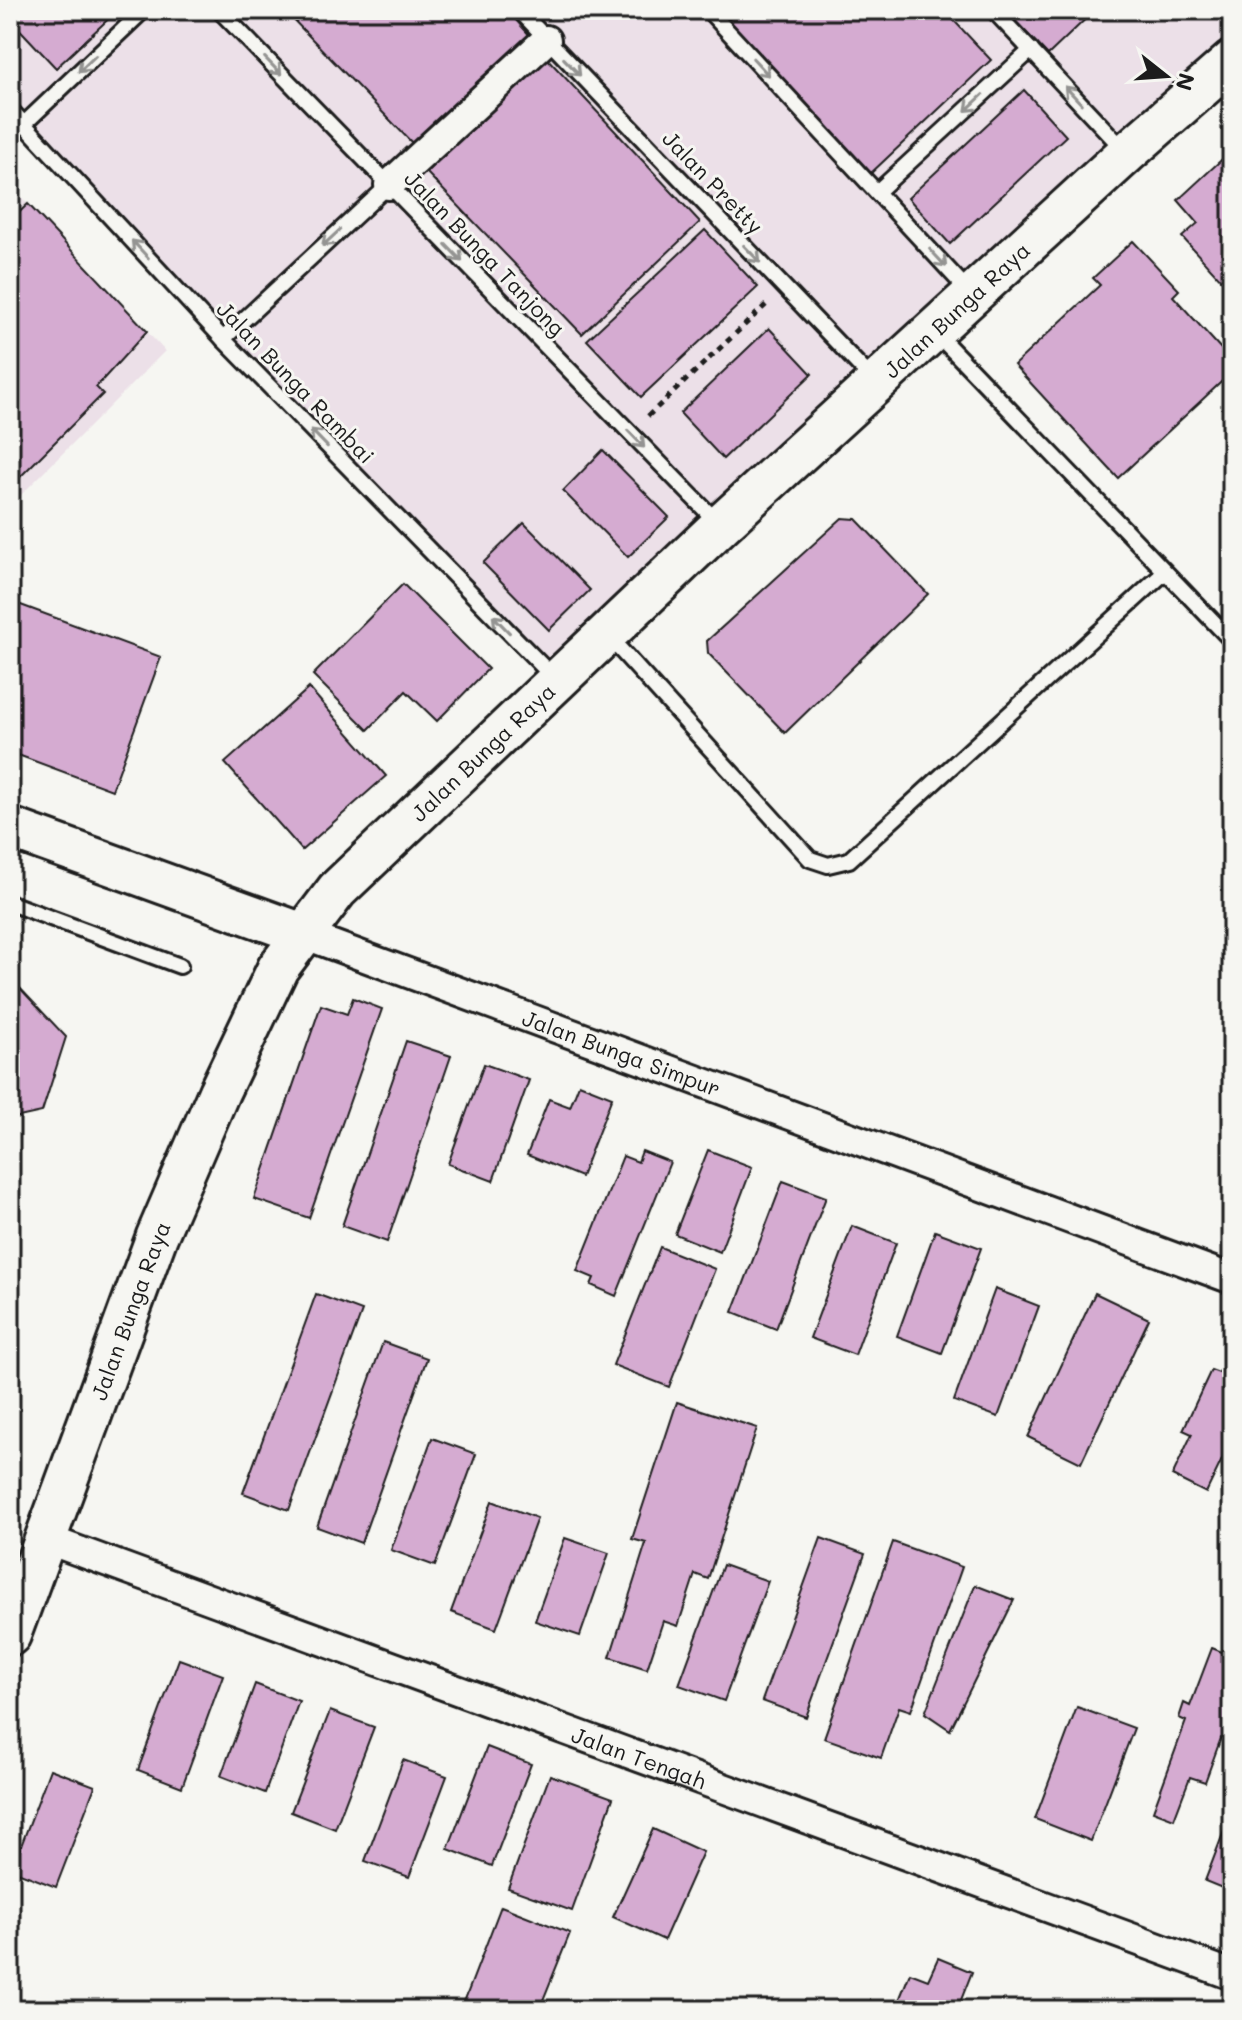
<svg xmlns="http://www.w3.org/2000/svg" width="1242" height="2020" font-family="Mali,sans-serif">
  <rect width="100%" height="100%" fill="#f6f6f2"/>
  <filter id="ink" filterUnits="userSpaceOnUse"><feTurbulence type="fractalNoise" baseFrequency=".0125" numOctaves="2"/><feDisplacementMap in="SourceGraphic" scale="16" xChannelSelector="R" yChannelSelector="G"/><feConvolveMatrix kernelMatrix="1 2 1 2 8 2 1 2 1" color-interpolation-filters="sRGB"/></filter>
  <g filter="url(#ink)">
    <g fill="#ece0e8">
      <path d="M10,10H1232V63L555,680L10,107Z"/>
      <path d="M10,185L165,351L10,506Z"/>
    </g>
    <g fill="#d5abd1" stroke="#1c1c1c" stroke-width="2">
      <path d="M10,10H118L56,68L10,19Z"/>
      <path d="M284,10H507L533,39L416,147Z"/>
      <path d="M716,10H944L991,60L870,174Z"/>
      <path d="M1005,10H1095L1048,55Z"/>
      <path d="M545,56L700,222L582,334L426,172Z"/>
      <path d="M1024,90L1066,136L950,244L908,198Z"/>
      <path d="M1232,150V292L1182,237L1198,223L1178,200Z"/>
      <path d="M28,204L147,331L96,387L103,394L10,487V221Z"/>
      <path d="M705,230L758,287L641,397L587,340Z"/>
      <path d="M1133,241L1179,290L1173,296L1232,361V372L1118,478L1014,365L1100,285L1093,278Z"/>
      <path d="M769,328L812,374L723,459L680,413Z"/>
      <path d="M603,450L669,517L628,557L563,491Z"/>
      <path d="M842,518L856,519L928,594L785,733L708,653L707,641Z"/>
      <path d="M524,523L590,590L549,630L483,563Z"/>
      <path d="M403,584L488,669L437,721L406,691L368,730L313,675Z"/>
      <path d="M10,601L161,657L112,790L10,752Z"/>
      <path d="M309,688L386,776L302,850L225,763Z"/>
      <path d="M17,985L66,1037L42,1112L10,1119V986Z"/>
      <path d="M353,998L382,1009L309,1218L254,1199L321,1005L347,1014Z"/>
      <path d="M406,1041L451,1056L387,1242L342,1226Z"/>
      <path d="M484,1064L529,1080L493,1181L448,1164Z"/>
      <path d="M579,1084L612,1097L581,1177L527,1155L549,1099L570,1107Z"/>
      <path d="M708,1150L752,1167L720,1252L675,1234Z"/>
      <path d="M642,1151L670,1162L616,1296L591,1285L594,1278L577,1271L623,1156L638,1162Z"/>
      <path d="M783,1181L826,1197L776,1329L733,1312Z"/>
      <path d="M852,1226L896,1243L855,1355L810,1338Z"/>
      <path d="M935,1231L981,1248L942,1353L897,1336Z"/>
      <path d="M660,1247L715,1269L669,1387L613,1365Z"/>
      <path d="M995,1289L1039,1306L998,1417L954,1401Z"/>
      <path d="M1095,1293L1149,1319L1081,1463L1028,1437Z"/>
      <path d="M316,1294L362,1311L289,1510L243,1493Z"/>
      <path d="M383,1342L427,1358L361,1543L317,1527Z"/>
      <path d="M1224,1361L1232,1365V1439L1206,1493L1172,1476L1192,1434L1183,1430L1211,1370L1219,1373Z"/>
      <path d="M677,1402L757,1428L708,1579L695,1574L678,1626L663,1621L647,1669L610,1657L646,1543L632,1539Z"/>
      <path d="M432,1438L476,1454L435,1566L391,1550Z"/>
      <path d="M492,1501L537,1518L496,1629L451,1612Z"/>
      <path d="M565,1538L609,1553L580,1636L535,1621Z"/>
      <path d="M821,1538L865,1554L806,1717L762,1701Z"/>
      <path d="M893,1542L962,1567L911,1711L899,1707L881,1758L824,1738Z"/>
      <path d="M723,1565L768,1581L724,1701L679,1685Z"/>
      <path d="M975,1585L1014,1600L950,1730L925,1713Z"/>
      <path d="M1212,1648L1232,1656V1703L1228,1714L1232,1715V1725L1227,1739L1221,1738L1205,1782L1190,1777L1174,1819L1153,1811L1186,1721L1179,1718L1184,1703L1190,1706Z"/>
      <path d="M179,1659L223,1675L182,1787L138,1770Z"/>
      <path d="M255,1684L299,1701L265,1793L221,1776Z"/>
      <path d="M1077,1707L1134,1728L1091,1841L1035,1819Z"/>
      <path d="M330,1711L374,1727L335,1829L291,1812Z"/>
      <path d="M487,1747L531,1764L492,1866L448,1849Z"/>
      <path d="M403,1760L447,1776L409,1877L365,1861Z"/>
      <path d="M50,1769L95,1786L56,1887L12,1870Z"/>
      <path d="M550,1775L613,1798L572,1911L508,1888Z"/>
      <path d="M1232,1810V1892L1205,1881Z"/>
      <path d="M653,1829L703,1852L664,1940L613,1917Z"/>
      <path d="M501,1906L570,1933L539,2010H461Z"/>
      <path d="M938,1958L972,1972L957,2010H895L910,1973L928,1980Z"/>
    </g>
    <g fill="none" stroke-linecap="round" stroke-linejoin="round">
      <defs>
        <g id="lane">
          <path d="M219,10L718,523"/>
          <path d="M519,10L875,382"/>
          <path d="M708,10L972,295"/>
          <path d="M993,10L1126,152"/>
          <path d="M10,109L223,339L555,679"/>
          <path d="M24,124L144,10"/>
          <path d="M877,192L1031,50"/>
          <path d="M934,331L1232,641"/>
          <path d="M223,339L389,185"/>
          <path d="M609,637L810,859L828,865L849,860L1165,572"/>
          <path d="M10,903L180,966"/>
        </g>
        <g id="street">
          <path d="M389,185L546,40"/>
          <path id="s1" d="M303,934L1232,1279"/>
          <path id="s2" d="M46,1539L1232,1975"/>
        </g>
        <g id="secondary">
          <path d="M10,828L303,934"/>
          <path id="s3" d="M10,1635L157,1236L219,1092L278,968L337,890L721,525L1127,153L1232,61"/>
        </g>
      </defs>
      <use href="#lane" stroke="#1c1c1c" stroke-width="20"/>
      <use href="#street" stroke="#1c1c1c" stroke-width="34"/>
      <use href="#secondary" stroke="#1c1c1c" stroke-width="46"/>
      <path stroke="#1c1c1c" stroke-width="5" stroke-dasharray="6 6" stroke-linecap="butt" d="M648,416L769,302"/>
      <use href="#lane" stroke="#f6f6f2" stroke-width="14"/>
      <use href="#street" stroke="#f6f6f2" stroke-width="28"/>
      <use href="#secondary" stroke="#f6f6f2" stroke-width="40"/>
    </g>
    <defs><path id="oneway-shaft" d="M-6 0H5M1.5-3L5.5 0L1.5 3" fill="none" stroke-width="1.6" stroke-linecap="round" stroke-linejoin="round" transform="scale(2)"/></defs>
    <g stroke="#949492">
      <use href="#oneway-shaft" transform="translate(87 64) rotate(136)"/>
      <use href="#oneway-shaft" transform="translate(273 66) rotate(46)"/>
      <use href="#oneway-shaft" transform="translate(572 67) rotate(46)"/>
      <use href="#oneway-shaft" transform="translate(761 67) rotate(47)"/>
      <use href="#oneway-shaft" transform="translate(1073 95) rotate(-133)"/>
      <use href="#oneway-shaft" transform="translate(974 103) rotate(137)"/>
      <use href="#oneway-shaft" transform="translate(331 238) rotate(137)"/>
      <use href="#oneway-shaft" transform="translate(140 249) rotate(-133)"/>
      <use href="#oneway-shaft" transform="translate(454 253) rotate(46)"/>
      <use href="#oneway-shaft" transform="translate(752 254) rotate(46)"/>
      <use href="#oneway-shaft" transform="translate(938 258) rotate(47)"/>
      <use href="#oneway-shaft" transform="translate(319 438) rotate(-134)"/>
      <use href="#oneway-shaft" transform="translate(636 439) rotate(46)"/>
      <use href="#oneway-shaft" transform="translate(501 624) rotate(-134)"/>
    </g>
  </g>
  <g text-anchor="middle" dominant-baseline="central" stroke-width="6" stroke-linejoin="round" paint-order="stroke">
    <g font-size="22" fill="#1c1c1c" stroke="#f6f6f2">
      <text transform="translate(713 182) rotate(46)">Jalan Pretty</text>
      <text transform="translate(485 253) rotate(46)">Jalan Bunga Tanjong</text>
      <text stroke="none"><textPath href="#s3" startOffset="1666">Jalan Bunga Raya</textPath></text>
      <text transform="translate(296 382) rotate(46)">Jalan Bunga Rambai</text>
      <text stroke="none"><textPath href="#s3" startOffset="1018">Jalan Bunga Raya</textPath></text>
      <text stroke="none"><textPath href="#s1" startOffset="340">Jalan Bunga Simpur</textPath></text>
      <text stroke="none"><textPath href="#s3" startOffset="346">Jalan Bunga Raya</textPath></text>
      <text stroke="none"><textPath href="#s2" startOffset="632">Jalan Tengah</textPath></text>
    </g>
  </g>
  <rect width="1242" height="2020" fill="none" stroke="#f6f6f2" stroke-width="40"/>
  <rect x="20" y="20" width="1202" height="1980" fill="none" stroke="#1c1c1c" stroke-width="3" filter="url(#ink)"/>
  <g transform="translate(1166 76) rotate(107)" stroke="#f6f6f2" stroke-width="6" paint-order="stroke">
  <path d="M0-6L14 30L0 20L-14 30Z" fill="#1c1c1c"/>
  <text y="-12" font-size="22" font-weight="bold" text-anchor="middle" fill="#1c1c1c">N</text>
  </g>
</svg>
